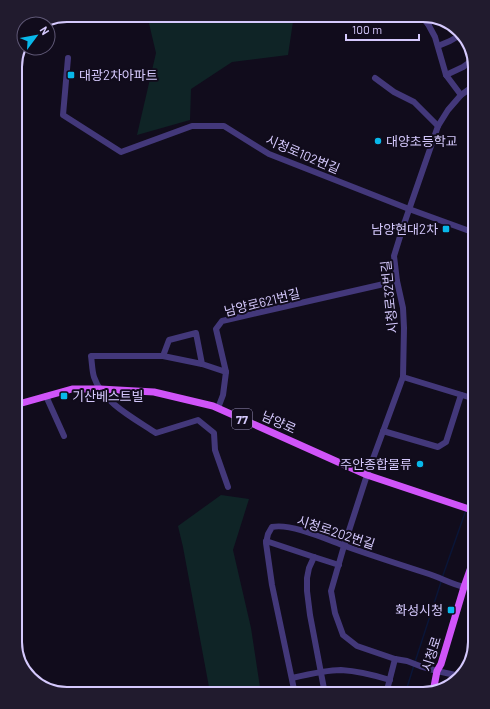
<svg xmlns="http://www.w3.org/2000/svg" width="490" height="709" font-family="Barlow,'Noto Sans KR',sans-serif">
  <rect width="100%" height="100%" fill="#110c1c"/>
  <g fill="#0f2426">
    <path d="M147,15H294L288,55L232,62L191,89L190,120L137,135L156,53Z"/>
    <path d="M221,495L249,499L233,550L251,628L261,694H184L209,687L183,547L178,526Z"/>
  </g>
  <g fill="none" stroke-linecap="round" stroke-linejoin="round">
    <g stroke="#0a1537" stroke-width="1.5">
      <path d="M467,506L475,482"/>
      <path d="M442,578L466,510"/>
      <path d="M415,662L441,582"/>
      <path d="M405,694L414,665"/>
    </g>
    <g stroke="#43387a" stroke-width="6">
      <path d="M420,15L428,24L435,37L446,75L461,95"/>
      <path d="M428,24L435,18"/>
      <path d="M438,46L450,41L462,34"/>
      <path d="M68,58L63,115L121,152L192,126H224L269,154L409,209L475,233"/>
      <path d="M446,75L463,67L473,60"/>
      <path d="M375,78L394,92L414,102L438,126"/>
      <path d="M163,356L202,364"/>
      <path d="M403,377L475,399"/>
      <path d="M46,396L64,436"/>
      <path d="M218,408L223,395L226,372"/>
      <path d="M383,431L438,447L446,442L461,395"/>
      <path d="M228,487L215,450L214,433L198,420L156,433C135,419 102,402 94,377C92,371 92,362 91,356H163L169,340L196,333L202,364L226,372L216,329L222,321L397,281"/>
      <path d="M266,541L314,557L339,565"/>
      <path d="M314,557L309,568L307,578V591L310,615L325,694"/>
      <path d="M460,676L437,671L420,666L407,661L395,659L357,646L343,635L335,613L331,591L344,546L367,475L403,377L404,328L403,308L397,281L394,256L403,227L438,126L448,110L461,95L475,85"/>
      <path d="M292,678C305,675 327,670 341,670C357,671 374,675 390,680"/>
      <path d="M295,694L272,585L266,543L268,534L272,527C291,523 326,539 345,546C373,556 401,565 429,574C441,578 452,584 464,587"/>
      <path d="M386,694L395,659"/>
    </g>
    <g stroke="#d054f9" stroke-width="7">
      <path d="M15,405L72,389H100L154,392L213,406L367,475L475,511"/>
      <path d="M433,692L437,671L441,664L464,587L475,556"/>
    </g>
  </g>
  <g fill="#08b8ea" stroke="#110c1c" stroke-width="1.5">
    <rect x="67" y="71" width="8" height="8" rx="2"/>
    <circle cx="378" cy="141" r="4"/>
    <rect x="442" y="225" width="8" height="8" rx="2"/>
    <rect x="60" y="392" width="8" height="8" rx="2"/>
    <circle cx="420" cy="464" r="4"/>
    <rect x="447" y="606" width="8" height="8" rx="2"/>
  </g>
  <g text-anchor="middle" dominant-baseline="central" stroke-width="4" stroke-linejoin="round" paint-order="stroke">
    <rect fill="#110c1c" stroke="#9a90ba" stroke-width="1" x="232" y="409" width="20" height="20" rx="3"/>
    <g font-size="12" font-weight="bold" fill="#d5c9fd">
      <text x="242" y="419">77</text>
    </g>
    <g font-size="13" fill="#d5c9fd" stroke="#110c1c" text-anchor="start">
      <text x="79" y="75">대광2차아파트</text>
      <text x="386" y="141">대양초등학교</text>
      <text x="438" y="229" text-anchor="end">남양현대2차</text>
      <text x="72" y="396">기산베스트빌</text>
      <text x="412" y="464" text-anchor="end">주안종합물류</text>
      <text x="443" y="610" text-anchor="end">화성시청</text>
    </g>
    <g font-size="13" fill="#d5c9fd" stroke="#110c1c">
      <text transform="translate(303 154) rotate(23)">시청로102번길</text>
      <text transform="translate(389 297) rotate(-96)">시청로32번길</text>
      <text transform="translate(262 302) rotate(-14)">남양로621번길</text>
      <text transform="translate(279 422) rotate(24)">남양로</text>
      <text transform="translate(336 532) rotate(18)">시청로202번길</text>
      <text transform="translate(431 654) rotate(-72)">시청로</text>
    </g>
  </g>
  <path d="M0 0H490V709H0ZM67 22H423A45 45 0 0 1 468 67V642A45 45 0 0 1 423 687H67A45 45 0 0 1 22 642V67A45 45 0 0 1 67 22Z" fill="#211b2e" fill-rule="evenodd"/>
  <path fill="none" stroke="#d5c9fd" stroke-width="2" d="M67 22H423A45 45 0 0 1 468 67V642A45 45 0 0 1 423 687H67A45 45 0 0 1 22 642V67A45 45 0 0 1 67 22Z"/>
  <g transform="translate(36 36) rotate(58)"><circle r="19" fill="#110c1c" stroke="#5f5876"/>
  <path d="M0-3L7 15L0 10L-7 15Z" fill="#08b8ea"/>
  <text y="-6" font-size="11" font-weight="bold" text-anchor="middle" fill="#d5c9fd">N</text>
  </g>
  <path d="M346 34v6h73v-6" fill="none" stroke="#d5c9fd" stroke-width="2"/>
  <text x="352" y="34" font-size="12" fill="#d5c9fd" stroke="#110c1c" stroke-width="3" paint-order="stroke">100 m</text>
</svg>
